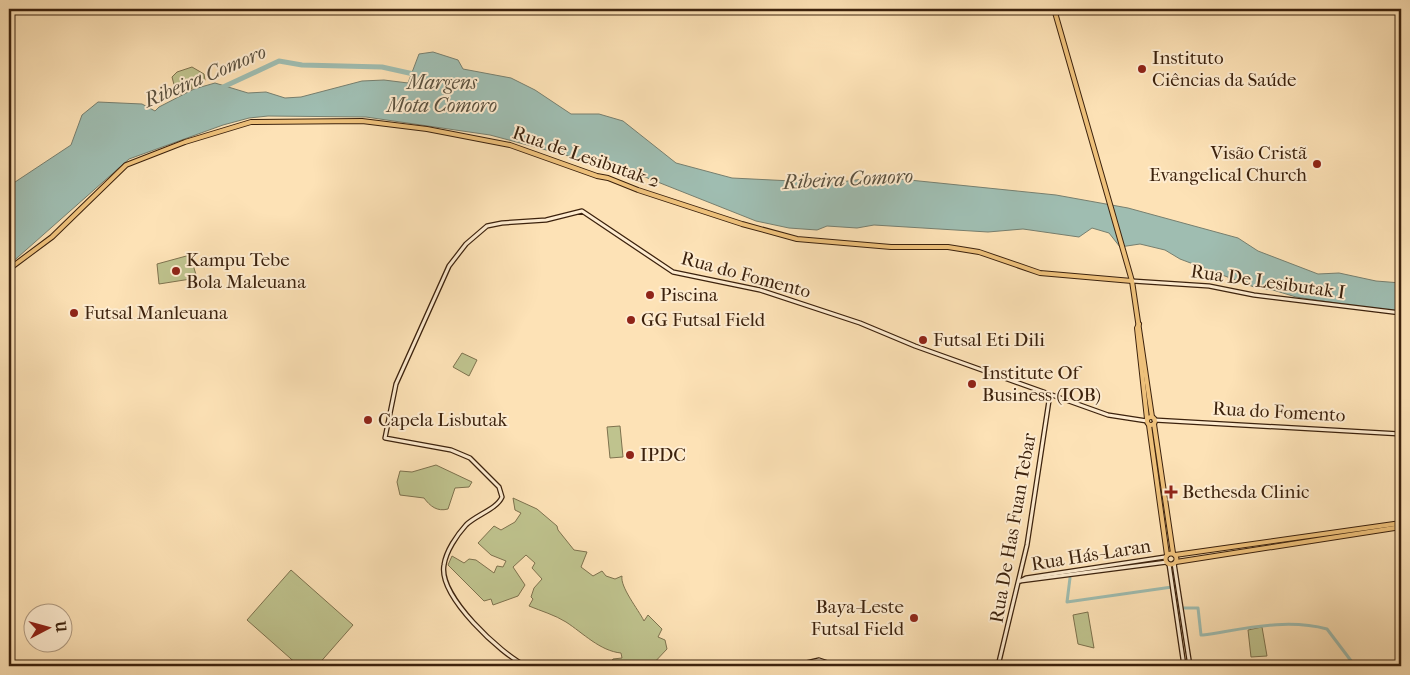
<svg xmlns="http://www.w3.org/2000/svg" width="1410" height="675" font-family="'IM FELL French Canon',serif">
  <rect width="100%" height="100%" fill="#fde2b6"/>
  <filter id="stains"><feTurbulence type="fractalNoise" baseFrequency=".004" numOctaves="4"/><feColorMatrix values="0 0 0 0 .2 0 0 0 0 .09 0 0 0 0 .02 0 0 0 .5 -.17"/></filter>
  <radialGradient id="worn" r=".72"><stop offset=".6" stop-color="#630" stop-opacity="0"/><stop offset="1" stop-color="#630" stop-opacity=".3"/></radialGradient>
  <g fill="#bfc38e" stroke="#7e724e">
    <path d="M192,67L204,74L205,80L201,86L192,84V89H182L184,93L177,96L172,77L177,72Z"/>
    <path d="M190,255L197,278L159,284L157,264Z"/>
    <path d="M462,353L477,360L469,376L453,367Z"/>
    <path d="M620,426L623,457L610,458L607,427Z"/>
    <path d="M436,465L472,482L469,487L455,488L448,509C437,512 430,506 424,498L400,495L397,482L400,471L412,472Z"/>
    <path d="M513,498L537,509L557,526L558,530L574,550L587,552L581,567L593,576L602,571L606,576L615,579L622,576C620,587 638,609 644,621L648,615L662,629L658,637L665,640L667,649L651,666H613L611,662L613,659L622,658L621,653C600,651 583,633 566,622C555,615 541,611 529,606L533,599L531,597L534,588L542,579L532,568L535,563L526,555L513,567L525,585L518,596L493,605L491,599L484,601L448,565L452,556L464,563L469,559L476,560L494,573L497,566L503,567L506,561L491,555L478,543L494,526L501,530L515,522L521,513L515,510Z"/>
    <path d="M291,570L353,625L317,666H299L247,620Z"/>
    <path d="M1088,612V613L1094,648L1078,644L1073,615Z"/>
    <path d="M1262,627L1267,656L1251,657L1248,630Z"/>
  </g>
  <path fill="#9fbdb1" stroke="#777f6f" d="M433,52L458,60L463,69L511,78L535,90L571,114H599L623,121L676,163L732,178L832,183L880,177L1056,195L1128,208L1238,238L1258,251L1318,274L1339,273L1376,281L1401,283V313L1296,297L1273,290L1254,287L1180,259L1165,250L1140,244L1120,247L1109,233L1092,228L1079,237L1023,229L988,232L874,225L857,228L827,226L817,230L789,228L756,221L640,175L490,135L366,117L268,116L249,118L223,125L129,159L9,265V186L71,145L82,115L98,102L142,104L155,111L159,107L194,89L215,83L248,93L266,92L285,98L301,97L362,81L384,80L408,83L419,54Z"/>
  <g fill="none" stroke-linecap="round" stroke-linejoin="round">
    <g stroke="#9fbdb1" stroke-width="3">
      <path d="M1070,578L1067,602L1172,587"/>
      <path d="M1180,608H1198L1201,635H1203C1244,629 1286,618 1327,629L1355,666"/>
    </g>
    <path stroke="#9fbdb1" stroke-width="5" d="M221,88L279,61L302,65L382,67L418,75"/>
    <defs>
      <g id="secondary">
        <path d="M1132,281L1209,286L1254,295L1401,313"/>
        <path d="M1154,420L1401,434"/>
        <path d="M1174,563L1190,666"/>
        <path d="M1169,564L1184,666"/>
        <path d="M1020,581L1167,562"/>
        <path d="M1020,581L1026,578L1165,557"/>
        <path d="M526,666C501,654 438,596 444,565C446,551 457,535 466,525C476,515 497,509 502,497L499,487L470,458L451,450L385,438L396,384L449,266L466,244L487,226L502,223L546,220L582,211L673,272L760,290L860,323L915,346L1108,415L1147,421"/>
        <path d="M793,666L819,660L837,666"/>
        <path d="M998,666L1027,545L1050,394"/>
      </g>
      <g id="primary">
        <path d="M1054,9L1132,281L1152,417"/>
        <path d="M9,269L52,237L126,165L185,142L251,122L362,121L427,129L510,145L597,176L608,178L638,190L742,224L797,239L891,247H948L979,252L1040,273L1132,281"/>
        <path d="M1139,324L1137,328L1147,419"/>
        <circle cx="1151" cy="421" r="4"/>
        <path d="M1154,424L1173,553"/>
        <path d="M1149,425L1167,555"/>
        <circle cx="1171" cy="559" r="5.5"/>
        <path d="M1175,555L1401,523"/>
        <path d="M1176,562L1401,527"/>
      </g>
    </defs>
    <use href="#secondary" stroke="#3c220d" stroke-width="5.5"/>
    <use href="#primary" stroke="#3c220d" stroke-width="6"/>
    <use href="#secondary" stroke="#feecd0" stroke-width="3"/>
    <use href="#primary" stroke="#eec17b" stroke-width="4"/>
  </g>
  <g fill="#8f2418" stroke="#feecd0" stroke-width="2">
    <circle cx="1142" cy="69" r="5"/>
    <circle cx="1317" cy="164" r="5"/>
    <circle cx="176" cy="271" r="5"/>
    <circle cx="650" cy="295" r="5"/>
    <circle cx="74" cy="313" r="5"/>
    <circle cx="631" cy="320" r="5"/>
    <circle cx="923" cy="340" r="5"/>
    <circle cx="972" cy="384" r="5"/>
    <circle cx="368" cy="420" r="5"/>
    <circle cx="630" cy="455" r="5"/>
    <path d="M1168.5 484.5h5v5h5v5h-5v5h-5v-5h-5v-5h5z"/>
    <circle cx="914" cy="618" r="5"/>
  </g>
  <g text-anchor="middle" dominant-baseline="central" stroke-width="4" stroke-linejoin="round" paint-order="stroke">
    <g font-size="19" fill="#3c220d" stroke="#feecd0" text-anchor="start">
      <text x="1152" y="58">Instituto<tspan x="1152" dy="22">Ciências da Saúde</tspan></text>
      <text x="1307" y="153" text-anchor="end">Visão Cristã<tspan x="1307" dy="22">Evangelical Church</tspan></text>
      <text x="186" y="260">Kampu Tebe<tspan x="186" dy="22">Bola Maleuana</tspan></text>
      <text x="660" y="295">Piscina</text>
      <text x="84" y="313">Futsal Manleuana</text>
      <text x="641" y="320">GG Futsal Field</text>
      <text x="933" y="340">Futsal Eti Dili</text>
      <text x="982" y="373">Institute Of<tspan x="982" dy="22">Business (IOB)</tspan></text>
      <text x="378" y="420">Capela Lisbutak</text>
      <text x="640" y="455">IPDC</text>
      <text x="1182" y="492">Bethesda Clinic</text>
      <text x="904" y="607" text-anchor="end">Baya-Leste<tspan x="904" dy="22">Futsal Field</tspan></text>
    </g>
    <g font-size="19" fill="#3c220d" stroke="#feecd0">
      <text transform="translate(586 157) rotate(19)">Rua de Lesibutak 2</text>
      <text transform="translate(746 275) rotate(15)">Rua do Fomento</text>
      <text transform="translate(1268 282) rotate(8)">Rua De Lesibutak I</text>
      <text transform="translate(1279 412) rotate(3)">Rua do Fomento</text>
      <text transform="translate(1013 528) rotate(-80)">Rua De Has Fuan Tebar</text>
      <text transform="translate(1091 555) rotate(-9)">Rua Hás-Laran</text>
    </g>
    <g font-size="20" font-style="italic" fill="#5a503e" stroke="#feecd0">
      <text transform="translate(205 76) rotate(-23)">Ribeira Comoro</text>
      <text x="442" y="82">Margens<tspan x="442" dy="23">Mota Comoro</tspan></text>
      <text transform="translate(848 179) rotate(-3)">Ribeira Comoro</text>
    </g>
  </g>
  <rect width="1410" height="675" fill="none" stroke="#fde2b6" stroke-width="30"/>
  <rect x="10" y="10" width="1390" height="655" fill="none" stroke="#3c220d" stroke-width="2.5"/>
  <rect x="15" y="15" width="1380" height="645" fill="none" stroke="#3c220d"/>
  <g transform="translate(48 628) rotate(84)"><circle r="24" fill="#feecd0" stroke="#b09b82"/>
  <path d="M0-4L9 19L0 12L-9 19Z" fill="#8f2418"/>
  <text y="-8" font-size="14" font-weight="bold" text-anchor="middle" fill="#3c220d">U</text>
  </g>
  <rect width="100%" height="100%" filter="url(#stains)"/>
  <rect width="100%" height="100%" fill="url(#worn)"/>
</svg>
